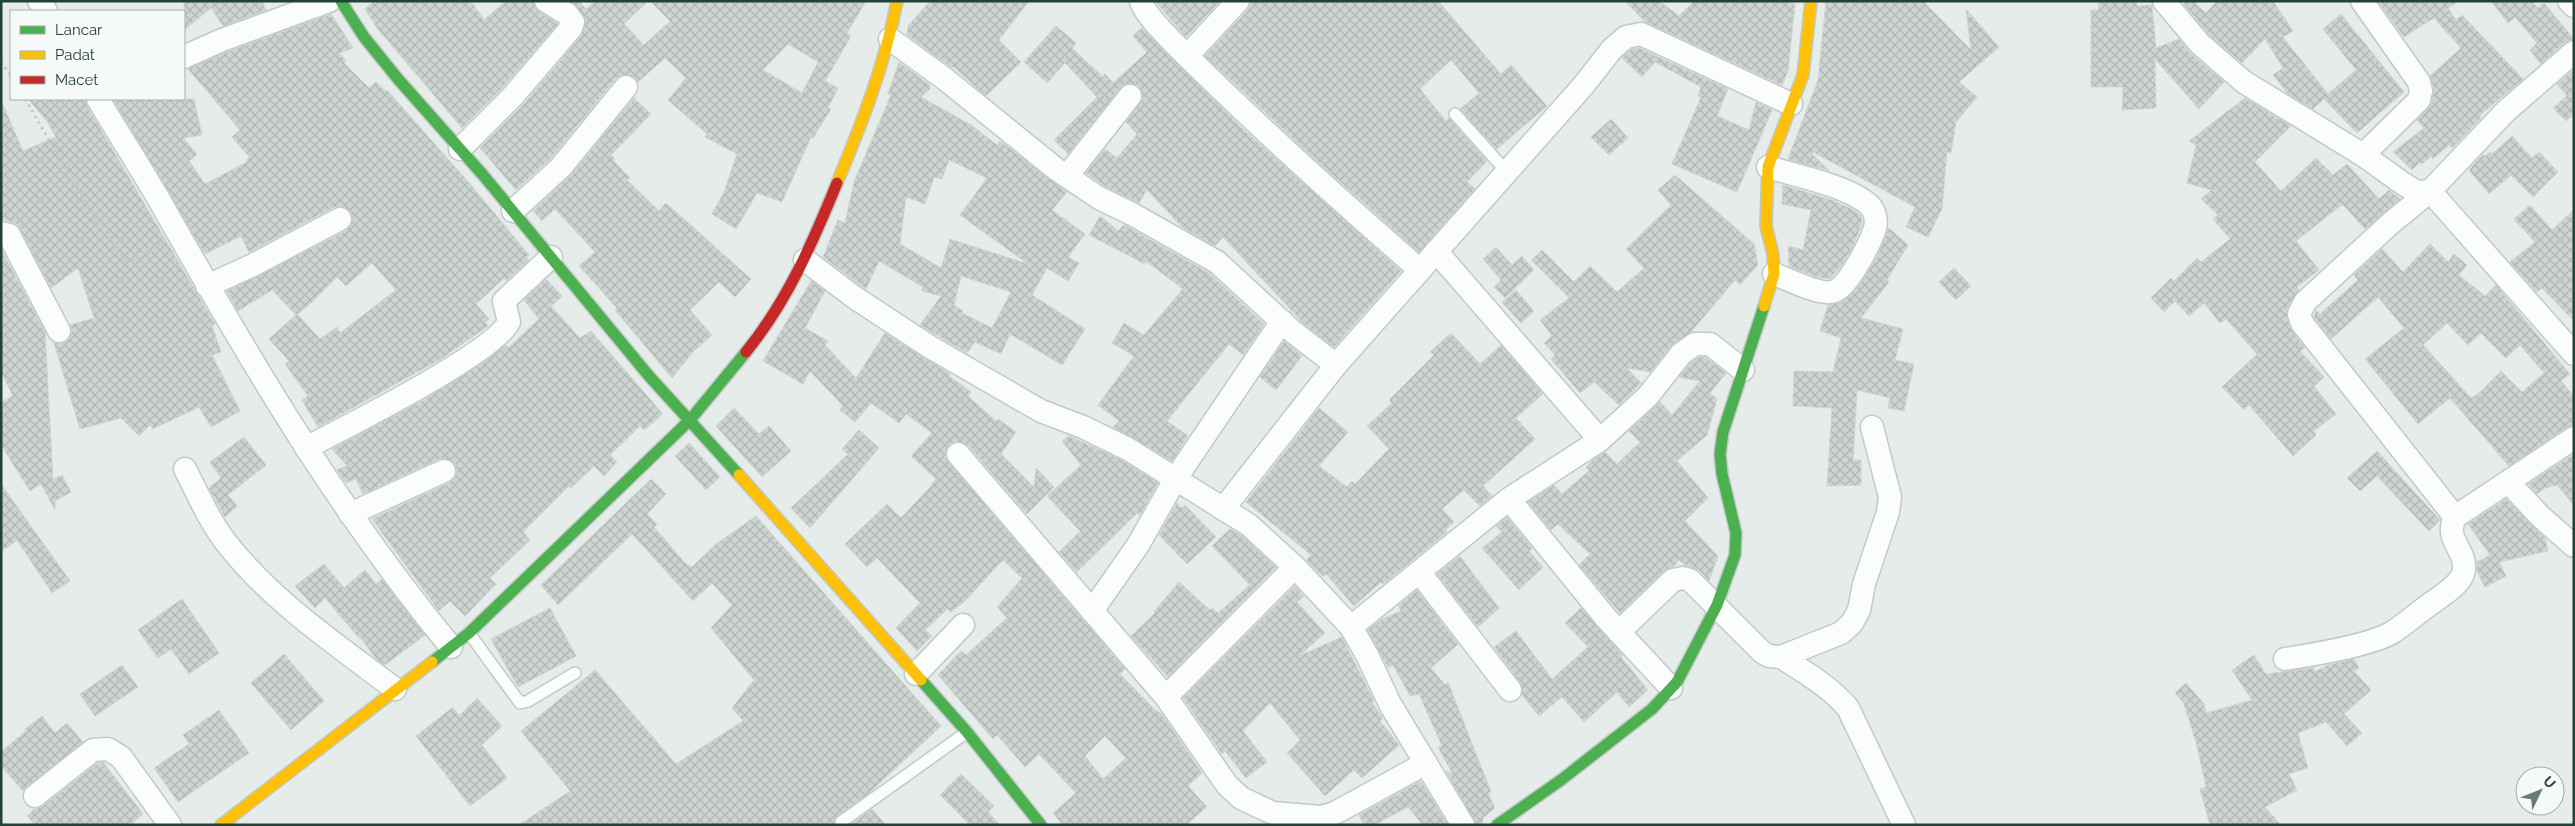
<svg xmlns="http://www.w3.org/2000/svg" width="2575" height="826" font-family="Raleway,sans-serif">
  <defs>
    <pattern id="building-cross-hatch" width="8" height="8" patternUnits="userSpaceOnUse" patternTransform="scale(1.25)"><rect width="8" height="8" fill="#cdd3d1"/><path d="M0 0l8 8M0 8l8-8" fill="none" stroke="#b0b6b4"/></pattern>
  </defs>
  <rect width="100%" height="100%" fill="#e6ece9"/>
  <g fill="url(#building-cross-hatch)" stroke="#cfd5d2" fill-rule="evenodd">
    <path d="M184,1H262L266,10L223,26L211,8L184,30Z"/>
    <path d="M374,1H471L484,20L506,1H533L539,12L558,24L502,88L462,128L377,28L365,9Z"/>
    <path d="M571,1H579L586,9L595,1H648L624,24L644,45L670,21L650,1H866L847,33L851,36L825,81L838,88L828,108L831,109L813,138L811,137L782,202L757,193L736,229L712,214L724,192L737,154L705,137L707,134L668,100L686,78L665,58L638,82L629,74L616,78L551,158L516,190L480,148L522,106L581,36L586,19ZM788,44L818,62L802,93L763,70Z"/>
    <path d="M930,1H1029L999,40L1021,62L986,96L954,67L952,68L907,35L908,26Z"/>
    <path d="M1155,1H1220L1186,37Z"/>
    <path d="M1251,1H1438L1501,74L1511,65L1547,106L1497,149L1460,109L1479,93L1451,60L1420,89L1446,121L1449,118L1487,161L1467,182L1475,189L1419,252L1316,160L1205,56L1248,10Z"/>
    <path d="M1625,1H1659L1679,16L1694,1H1787L1795,4L1788,71L1782,85L1645,22Z"/>
    <path d="M1826,1H1923L1971,50L1966,9L1999,47L1959,82L1977,97L1956,122L1951,153L1947,152L1942,209L1928,237L1906,227L1915,207L1813,152L1812,154L1830,171L1788,159L1818,80Z"/>
    <path d="M2098,1H2137V6L2152,5L2156,48L2179,39L2191,54L2224,82L2199,109L2155,59L2156,108L2122,110L2123,87H2091V10H2099Z"/>
    <path d="M2186,1H2193L2206,13L2217,1H2273L2293,31L2283,37L2328,94L2356,70L2323,29L2341,14L2404,92L2357,133L2324,99L2313,109L2288,94L2273,75L2283,68L2265,39L2242,63L2209,35L2184,4Z"/>
    <path d="M2378,1H2459L2448,8L2456,20L2462,15L2523,79L2479,116L2481,118L2452,148L2449,145L2433,159L2431,156L2422,164L2420,162L2412,170L2393,152L2424,128L2417,120L2432,103L2434,89L2430,76L2461,48L2434,18L2404,37Z"/>
    <path d="M2491,1H2535L2533,3L2538,8L2544,3L2574,39L2565,42L2541,64L2530,50L2537,43L2515,17L2508,23Z"/>
    <path d="M331,14L353,48L339,53L346,61L344,63L369,88L376,82L385,91L387,90L471,185L529,255L526,257L529,260L506,281L504,278L476,304L489,319L485,322L488,326L441,359L318,427L302,400L308,396L285,364L289,361L269,339L297,314L320,339L337,327L340,333L396,290L372,263L346,286L337,277L309,305L296,315L272,290L238,311L227,291L346,231L353,220L351,212L341,206L334,207L249,252L241,236L205,254L113,99H194L202,135L183,138L197,154L189,161L205,184L247,162L246,160L250,158L232,137L240,130L188,69L227,52Z"/>
    <path d="M1056,26L1076,43L1072,48L1103,77L1105,74L1113,83L1147,52L1133,36L1142,28L1243,129L1401,271L1334,347L1305,325L1223,237L1215,246L1182,227L1147,190L1139,203L1106,187L1086,173L1105,149L1117,158L1137,134L1126,122L1143,98L1142,92L1138,85L1126,84L1120,88L1068,154L1054,140L1097,97L1065,63L1047,83L1024,62Z"/>
    <path d="M1639,48L1728,89L1717,116L1749,130L1756,102L1772,110L1737,192L1672,164L1701,97L1698,96L1701,87L1655,62L1642,77L1622,58L1632,49Z"/>
    <path d="M899,62L930,85V89L921,97L971,125L997,145L1000,141L1067,192L1052,210L1085,234L1068,257L1079,263L1068,281L1047,268L1032,295L1085,329L1062,365L1010,334L1001,354L975,342L967,353L920,325L941,296L922,291L923,287L879,261L866,289L823,257L838,220L845,223L854,182L891,95L888,94ZM949,160L987,178L960,215L1028,264L950,239L941,268L900,244L906,197L925,204L934,177L942,179ZM961,276L1011,292L992,328L962,313L963,311L954,305Z"/>
    <path d="M2574,70V114L2566,121L2553,108L2567,96L2557,84Z"/>
    <path d="M634,98L651,114L611,155L615,159L613,160L630,178L627,180L659,211L666,203L751,279L735,297L719,282L690,310L712,335L693,352L672,378L615,310L617,308L579,266L595,252L555,209L542,221L533,211L571,175Z"/>
    <path d="M2245,98L2291,126L2255,162L2281,191L2316,158L2333,175L2347,164L2379,199L2389,190L2400,199L2365,229L2343,205L2340,206L2296,241L2319,270L2297,287L2299,290L2287,308V318L2292,331L2305,348L2300,351L2324,377L2314,386L2336,414L2314,431L2316,435L2293,456L2249,405L2244,410L2222,387L2257,354L2226,319L2220,323L2204,303L2189,316L2175,301L2164,312L2151,298L2171,278L2174,281L2197,258L2201,262L2230,239L2213,219L2218,215L2201,199L2211,190L2187,183L2196,145L2189,141Z"/>
    <path d="M28,99H85L87,106L215,324L212,326L221,352L212,355L240,411L211,427L199,407L153,429L150,425L139,436L121,418L80,429L54,343H65L70,338L72,331L70,325L94,318L78,268L51,288L20,229L17,224L1,218V100L23,151L56,137L46,120Z"/>
    <path d="M1611,119L1628,138L1609,155L1591,137Z"/>
    <path d="M2512,136L2532,158L2539,152L2558,172L2533,197L2511,175L2489,194L2469,170L2483,154L2485,156L2490,152L2492,154Z"/>
    <path d="M1675,175L1754,244L1758,265L1740,285L1735,280L1691,332L1671,346L1650,372L1627,368L1641,383L1619,405L1594,382L1580,393L1551,359L1555,355L1544,343L1552,336L1540,320L1569,298L1531,260L1542,250L1574,282L1590,266L1617,292L1644,268L1626,249L1671,205L1658,190Z"/>
    <path d="M1783,185L1832,200L1854,210L1861,216L1862,224L1853,246L1842,265L1830,279L1817,277L1789,266L1788,246L1803,250L1811,210L1782,204Z"/>
    <path d="M2530,205L2552,230L2574,210V321L2542,288L2537,292L2510,262L2535,242L2514,219Z"/>
    <path d="M1100,216L1118,231L1124,225L1209,273L1264,324L1243,355L1229,344L1167,421L1188,436L1172,461L1113,427L1119,421L1098,405L1134,356L1112,343L1124,323L1144,335L1183,289L1146,261L1145,264L1089,235Z"/>
    <path d="M1889,228L1908,245L1887,280L1889,282L1861,318L1903,329L1895,360L1914,364L1904,411L1888,408L1890,398L1857,390L1853,460H1861V485L1827,486L1832,408L1793,406L1794,371L1833,372L1841,338L1820,331L1828,305L1842,302L1857,288L1876,259Z"/>
    <path d="M2430,244L2448,262L2454,254L2467,265L2459,275L2485,296L2496,285L2570,374L2561,381L2574,396V425L2567,427L2509,466L2450,398L2418,424L2365,359L2404,328L2378,297L2331,339L2314,317L2316,310L2320,314L2358,280L2354,275L2382,249L2403,272ZM2447,323L2468,345L2481,333L2506,358L2520,345L2544,373L2522,392L2501,371L2478,394L2471,398L2423,345Z"/>
    <path d="M1496,247L1512,265L1522,256L1534,270L1505,298L1494,287L1501,280L1483,259Z"/>
    <path d="M1,249L45,332L53,480L62,475L71,492L55,501V510L41,484L30,491L1,445V403L13,396L1,372Z"/>
    <path d="M1954,268L1971,286L1956,300L1939,282Z"/>
    <path d="M546,279L562,296L551,306L580,338L591,331L663,414L644,430L640,426L610,455L617,462L604,476L594,466L571,488L569,486L523,532L530,540L490,578L496,584L465,616L450,601L439,611L372,519L449,483L457,473L456,465L446,458L439,459L363,494L356,479L346,483L337,470L347,466L332,449L422,401L483,363L506,345L508,348L539,319L524,300Z"/>
    <path d="M811,281L825,291L805,328L828,341L825,345L856,378L885,333L950,374L949,376L971,392L968,396L996,421L998,419L1016,432L1001,454L1034,487L1036,468L1054,487L1027,514L968,445L956,441L950,444L946,450L945,457L1125,669L1120,674L1154,709L1162,714L1202,773L1188,786L1207,807L1186,825H1063L1053,813L1076,793L1039,754L1025,767L997,735L993,739L938,675L961,651L966,655L1007,618L997,607L1022,578L1003,560L965,601L951,612L947,609L925,630L932,636L917,651L896,628L920,603L877,558L867,567L845,544L887,504L901,518L930,487L936,479L911,456L932,433L906,414L899,423L871,403L855,422L840,410L843,406L810,371L803,384L763,361ZM1105,736L1126,758L1103,779L1085,756Z"/>
    <path d="M1516,290L1534,311L1521,323L1502,302Z"/>
    <path d="M1451,333L1480,364L1501,345L1543,394L1516,418L1535,439L1483,486L1492,496L1480,506L1464,490L1442,509L1454,522L1445,530L1447,532L1383,584L1381,582L1354,606L1326,574L1323,577L1306,560L1311,555L1246,502L1319,408L1348,432L1319,466L1347,487L1352,481L1355,484L1389,449L1367,426L1392,403L1389,400L1434,355L1430,352Z"/>
    <path d="M1284,341L1302,356L1276,390L1260,377Z"/>
    <path d="M1699,357H1705L1726,373L1710,393L1717,399L1707,435L1677,461L1708,498L1685,521L1718,556L1709,581L1699,570L1685,565L1679,560L1673,567L1664,571L1620,613L1579,565L1590,554L1558,524L1551,530L1528,502L1554,485L1562,494L1589,471L1586,467L1593,460L1605,452L1617,464L1640,442L1629,431L1660,402L1672,415L1700,381L1679,377L1690,364Z"/>
    <path d="M734,408L759,434L769,426L791,451L762,477L716,426Z"/>
    <path d="M859,430L879,448L810,528L791,508L848,454L842,449Z"/>
    <path d="M1069,436L1122,460L1158,483L1140,515L1137,513L1077,572L1059,552L1080,531L1047,496L1081,465L1062,441Z"/>
    <path d="M244,437L266,465L228,495L237,506L225,517L209,488L221,478L210,462Z"/>
    <path d="M689,443L720,477L706,490L675,456Z"/>
    <path d="M2377,451L2440,520L2429,531L2377,476L2360,491L2347,478Z"/>
    <path d="M2574,454V505L2557,485L2545,488L2537,494L2528,484Z"/>
    <path d="M651,479L666,494L647,514L657,524L654,527L686,564L692,567L715,545L756,516L941,726L868,794L837,816L834,825H519L570,791L521,731L595,670L676,764L743,721L732,708L754,680L711,628L732,605L712,583L693,601L632,534L558,605L541,585Z"/>
    <path d="M1,484L70,581L52,593L17,540L1,552Z"/>
    <path d="M2506,499L2545,538L2548,551L2499,562L2506,576L2485,587L2477,571V562L2490,555L2468,524Z"/>
    <path d="M1177,503L1182,508L1185,505L1216,537L1187,564L1159,535Z"/>
    <path d="M1507,517L1532,548L1529,551L1543,567L1519,590L1482,548L1502,532L1496,526Z"/>
    <path d="M1230,529L1241,535L1276,567L1168,677L1131,636L1155,613L1154,612L1179,582L1210,610L1212,608L1218,613L1250,585L1212,546Z"/>
    <path d="M1460,556L1499,608L1478,627L1437,574Z"/>
    <path d="M324,564L344,588L365,570L376,584L382,579L425,635L385,665L376,659L360,637L359,638L325,598L315,608L295,586Z"/>
    <path d="M1295,586L1304,596L1297,602L1325,633L1299,656L1342,637L1374,701L1372,703L1383,718L1380,721L1399,745L1362,778L1354,770L1325,796L1287,753L1300,740L1270,703L1243,731L1267,762L1246,778L1225,751L1222,754L1183,698Z"/>
    <path d="M1417,590L1458,644L1431,668L1445,685L1448,682L1491,792L1488,793L1495,808L1483,818L1482,825H1476L1446,771L1453,775L1438,747L1442,746L1419,694L1410,696L1393,665L1388,668L1368,630L1382,619L1401,611L1398,606Z"/>
    <path d="M182,599L219,653L189,674L171,649L158,658L138,630Z"/>
    <path d="M550,608L576,656L518,687L491,639Z"/>
    <path d="M1581,608L1623,655L1621,657L1648,690L1629,707L1617,692L1584,722L1562,697L1539,716L1522,695L1520,682L1494,647L1516,631L1552,679L1588,647L1565,623Z"/>
    <path d="M284,654L324,701L291,730L251,683Z"/>
    <path d="M2254,655L2266,674L2314,668L2315,672L2328,665L2354,659L2359,668L2354,671L2371,690L2344,714L2362,733L2347,746L2326,722L2298,733L2308,768L2289,774L2297,790L2265,807L2281,825H2210L2200,789L2206,787L2196,742L2184,704L2175,693L2186,683L2204,704L2206,713L2252,700L2232,670Z"/>
    <path d="M122,665L138,687L95,716L80,694Z"/>
    <path d="M477,698L502,726L482,745L507,778L470,806L416,736L453,707L459,716Z"/>
    <path d="M219,710L249,753L178,802L154,768L189,744L183,735Z"/>
    <path d="M42,716L55,733L67,723L83,742L23,791L1,766V752L26,731L25,729Z"/>
    <path d="M103,762L143,814L130,825H35L27,816L34,809L43,806L98,763Z"/>
    <path d="M961,774L994,806L988,812L1000,825H970L940,795Z"/>
    <path d="M1421,781L1448,825H1423L1408,807L1374,825H1364L1359,815Z"/>
    <path d="M872,809L886,825H850Z"/>
  </g>
  <g fill="none" stroke-linecap="round" stroke-linejoin="round">
    <defs>
      <g id="lane">
        <path d="M1455,114L1507,172"/>
        <path d="M469,633L520,703L528,701L575,673"/>
        <path d="M841,822L967,732"/>
      </g>
      <g id="street">
        <path d="M39,1L46,11"/>
        <path d="M1141,1C1144,16 1186,55 1198,67C1270,137 1344,204 1420,270"/>
        <path d="M2164,1L2200,44L2244,82L2363,155L2405,185L2417,192L2430,191L2506,111L2574,52"/>
        <path d="M2362,1L2419,82L2421,91L2419,100L2363,155"/>
        <path d="M2569,1L2574,6"/>
        <path d="M890,39L945,79L1056,169L1099,198L1132,214L1217,262L1292,331L1336,365"/>
        <path d="M1187,56L1238,1"/>
        <path d="M184,57L222,40L329,1"/>
        <path d="M98,99C120,137 145,174 166,212C252,364 340,513 451,647"/>
        <path d="M460,149L512,97L571,28L573,22L567,14L546,1"/>
        <path d="M1768,167C1794,175 1852,187 1870,206C1875,211 1877,221 1875,228C1871,242 1849,285 1835,291C1822,297 1788,279 1774,274"/>
        <path d="M1067,176L1130,96"/>
        <path d="M513,211L561,167L626,87"/>
        <path d="M1,233L9,235L59,331"/>
        <path d="M1436,251L1600,440L1648,396L1681,354L1695,344H1710L1743,370"/>
        <path d="M805,260L854,297L930,347L1041,411L1083,427L1128,449L1249,525L1295,567L1351,627L1367,655L1390,704L1463,825"/>
        <path d="M207,286L253,265L340,219"/>
        <path d="M306,448C345,427 493,354 509,322L504,301L551,257"/>
        <path d="M958,454L1166,697L1295,567"/>
        <path d="M185,469C198,494 210,523 228,545C273,602 337,645 395,689"/>
        <path d="M2508,482L2540,516L2574,546"/>
        <path d="M1509,499L1606,618L1671,688"/>
        <path d="M1223,509L1336,365L1583,86L1612,49L1626,37L1641,34L1791,104"/>
        <path d="M350,514L444,471"/>
        <path d="M2455,517L2302,323L2299,314L2305,302L2391,223L2430,191L2574,354"/>
        <path d="M1420,573L1510,690"/>
        <path d="M1092,611L1138,545L1176,478L1282,321"/>
        <path d="M1351,627L1509,499L1600,440"/>
        <path d="M1619,632L1673,580L1683,578L1690,580L1762,652L1769,656L1781,657L1841,633L1852,623L1859,610L1864,584L1888,512L1890,497L1872,427"/>
        <path d="M1781,657C1806,673 1829,686 1848,708L1904,825"/>
        <path d="M2285,659C2311,655 2372,645 2393,632C2408,622 2421,610 2436,600C2445,593 2459,585 2463,574C2470,551 2443,542 2455,517L2574,438"/>
        <path d="M916,674L963,625"/>
        <path d="M1166,697L1227,785L1241,798L1273,813L1321,817L1335,813L1426,763"/>
        <path d="M35,796L93,750L108,749L121,757L170,825"/>
      </g>
      <g id="fast">
        <path d="M341,1L364,37L398,79L483,175L649,376L739,475"/>
        <path d="M432,662L469,633L690,420L746,352"/>
        <path d="M921,680L967,732L1041,825"/>
        <path d="M1497,825L1561,780L1652,709L1677,682L1717,605L1735,555L1736,533L1722,474L1720,454L1723,432L1764,306"/>
      </g>
      <g id="slow">
        <path d="M837,183C862,123 885,64 897,1"/>
        <path d="M1764,306L1774,274L1773,254L1766,226L1768,167L1803,75L1811,1"/>
        <path d="M739,475L921,680"/>
        <path d="M221,825L432,662"/>
      </g>
      <path id="jam" d="M746,352C788,300 812,244 837,183"/>
    </defs>
    <use href="#lane" stroke="#c3c9c7" stroke-width="14"/>
    <use href="#street" stroke="#c3c9c7" stroke-width="25"/>
    <use href="#fast" stroke="#c1c9c6" stroke-width="14"/>
    <use href="#slow" stroke="#c1c9c6" stroke-width="14"/>
    <use href="#jam" stroke="#c1c9c6" stroke-width="14"/>
    <g stroke="#c2cbc9" stroke-width="3" stroke-dasharray="2.5 4" stroke-linecap="butt">
      <path d="M1,62L11,76"/>
      <path d="M25,99L98,223L126,260L135,259L160,243"/>
    </g>
    <use href="#lane" stroke="#fbfcfc" stroke-width="11"/>
    <use href="#street" stroke="#fbfcfc" stroke-width="22"/>
    <use href="#fast" stroke="#4caf50" stroke-width="11"/>
    <use href="#slow" stroke="#ffc107" stroke-width="11"/>
    <use href="#jam" stroke="#c62828" stroke-width="11"/>
  </g>
  <rect width="2575" height="826" fill="none" stroke="#22413b" stroke-width="5"/>
  <rect x="10" y="10" width="175" height="90" fill="#f5faf8" stroke="#a1b0ac"/>
  <rect x="20" y="26" width="25" height="8" fill="#4caf50" stroke="#a1b0ac"/>
  <text x="55" y="35" font-size="15" fill="#22413b">Lancar</text>
  <rect x="20" y="51" width="25" height="8" fill="#ffc107" stroke="#a1b0ac"/>
  <text x="55" y="60" font-size="15" fill="#22413b">Padat</text>
  <rect x="20" y="76" width="25" height="8" fill="#c62828" stroke="#a1b0ac"/>
  <text x="55" y="85" font-size="15" fill="#22413b">Macet</text>
  <g transform="translate(2540 791) rotate(47)"><circle r="24" fill="#f5faf8" stroke="#a1b0ac"/>
  <path d="M0-4L9 19L0 12L-9 19Z" fill="#677d78"/>
  <text y="-8" font-size="14" font-weight="bold" text-anchor="middle" fill="#22413b">U</text>
  </g>
</svg>
